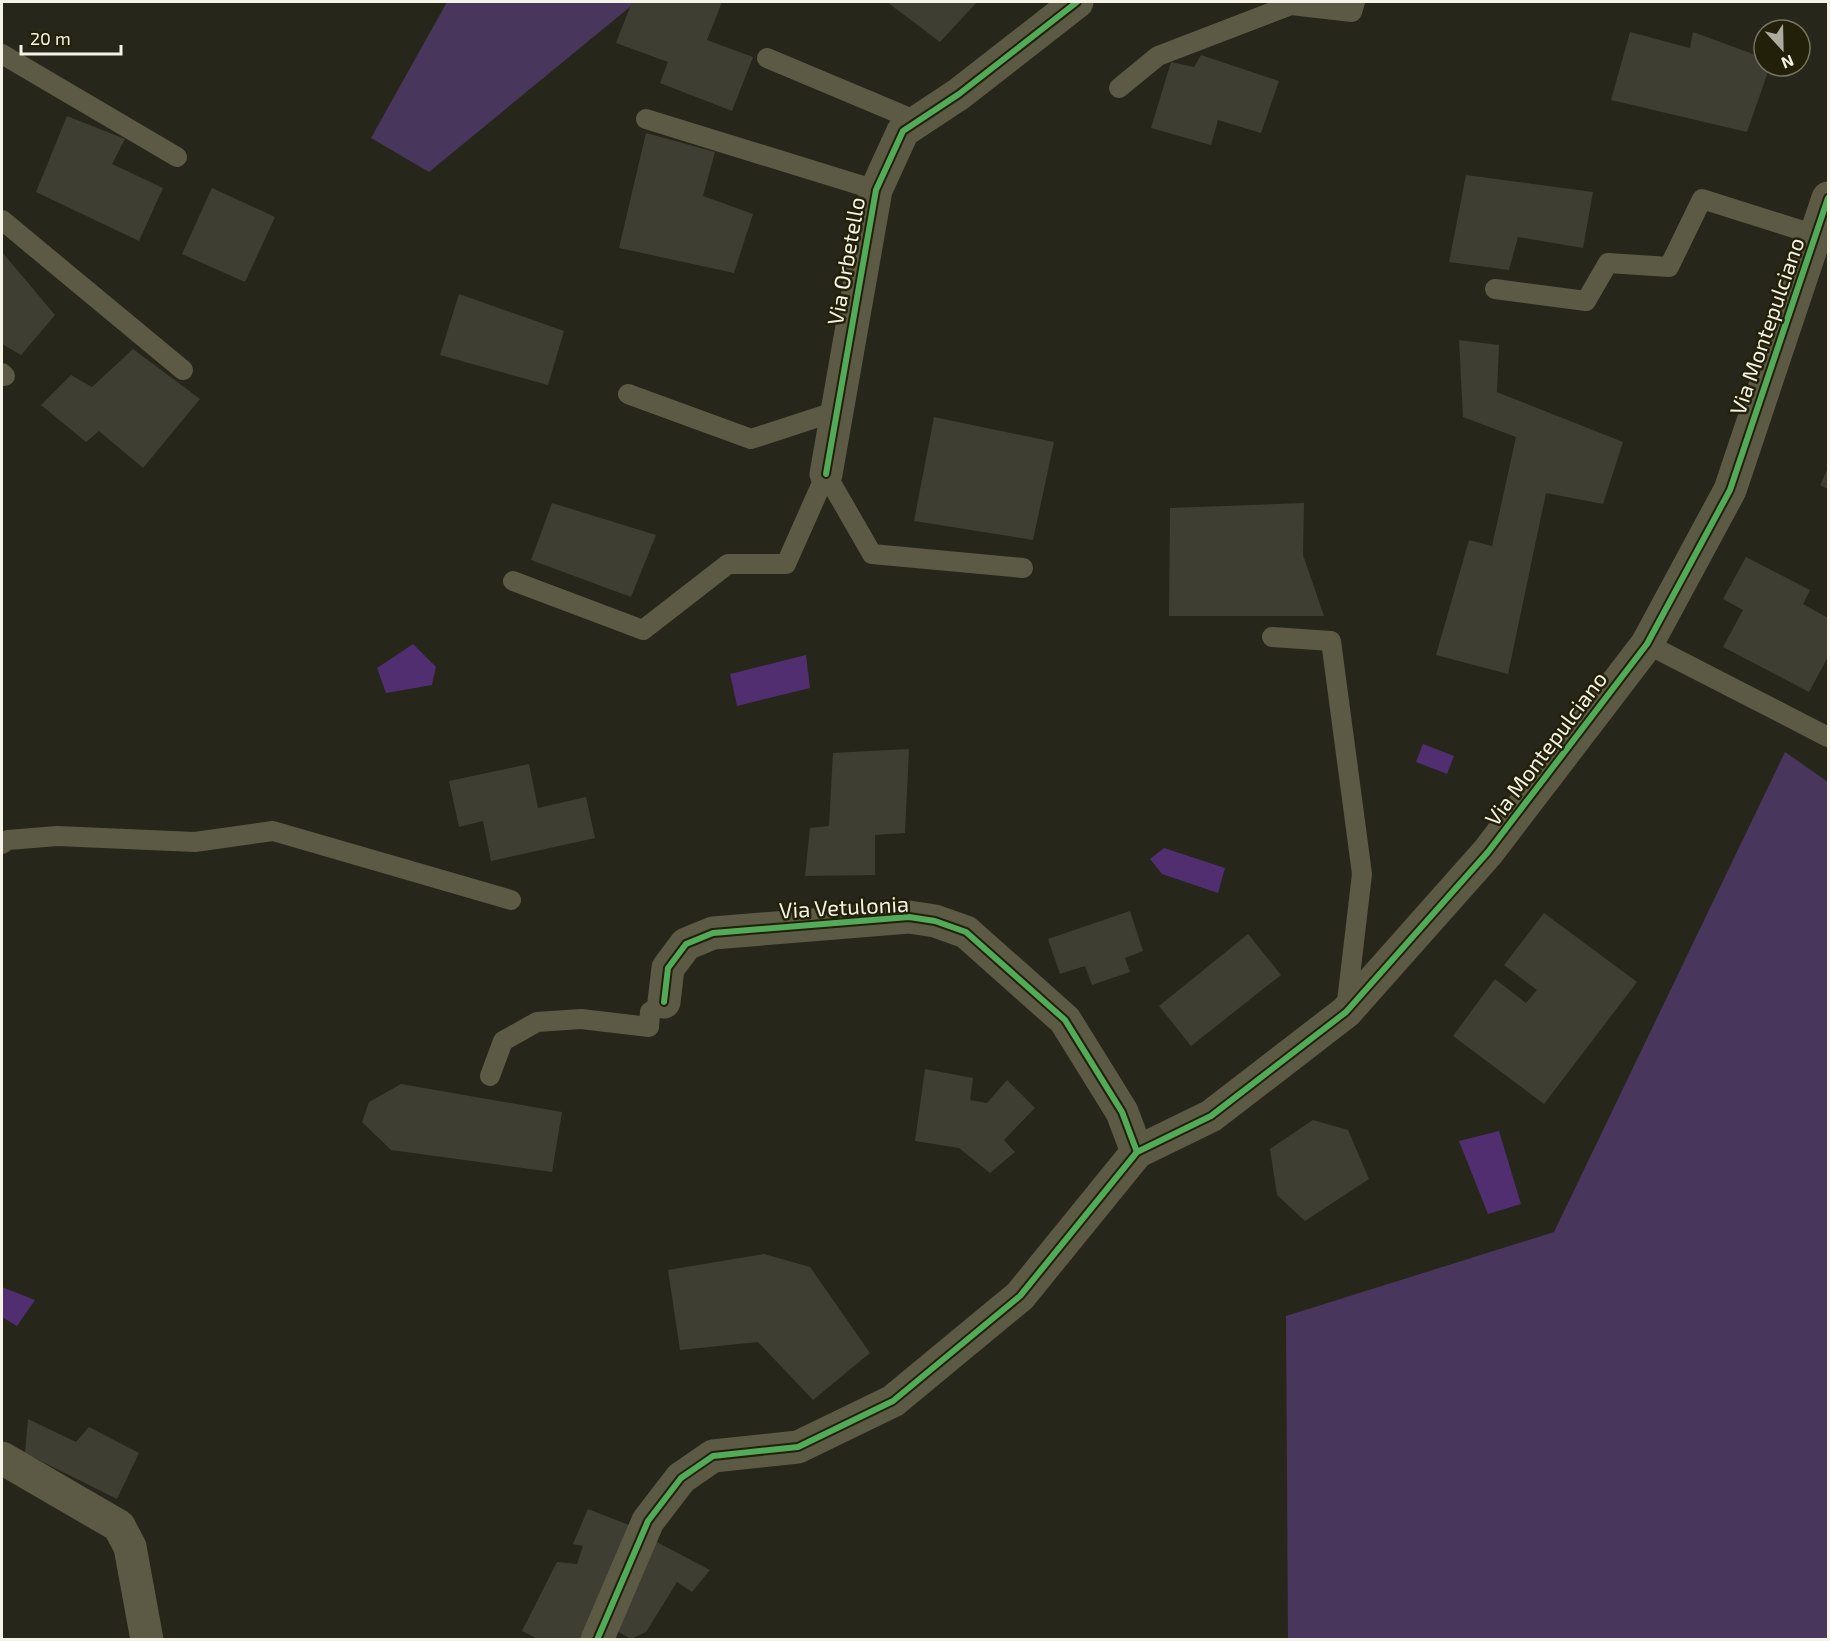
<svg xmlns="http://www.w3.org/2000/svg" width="1830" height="1641" font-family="'Exo 2',sans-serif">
  <rect width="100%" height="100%" fill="#27261a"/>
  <g fill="#49365c">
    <path d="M447,2H636L429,172L371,138Z"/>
    <path d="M1785,752L1828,782V1639H1288L1286,1316L1554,1232Z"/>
  </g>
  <g fill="#502e70">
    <path d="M413,644L436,667L432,685L386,693L377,668Z"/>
    <path d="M806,655L810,688L737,706L730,674Z"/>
    <path d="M1423,744L1454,756L1447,774L1416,762Z"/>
    <path d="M1164,848L1225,868L1218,893L1162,874L1150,859Z"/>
    <path d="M1499,1131L1521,1204L1488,1214L1459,1141Z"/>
    <path d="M2,1287L35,1300L17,1326L2,1317Z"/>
  </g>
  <g fill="#3f3e32">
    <path d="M632,2H722L707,40L753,57L732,111L660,83L668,62L616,43Z"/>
    <path d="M887,2H977L940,42Z"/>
    <path d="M1630,32L1690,48L1693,32L1764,58V66H1770L1747,132L1611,100Z"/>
    <path d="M1201,55L1279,81L1261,133L1218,120L1211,145L1151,128L1171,62L1194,67Z"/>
    <path d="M67,116L125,139L112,164L163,188L139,241L36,192Z"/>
    <path d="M646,133L715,152L703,196L753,214L734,273L619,248Z"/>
    <path d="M1466,175L1593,192L1583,248L1518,237L1509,270L1449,262Z"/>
    <path d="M212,188L275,217L245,282L182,254Z"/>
    <path d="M2,252L55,315L21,355L2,344Z"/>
    <path d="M459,294L564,331L548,385L440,355Z"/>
    <path d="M1459,340L1499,345L1497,392L1623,442L1603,504L1546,493L1508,674L1436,655L1469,540L1492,546L1516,437L1463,417Z"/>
    <path d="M133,349L200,399L143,468L99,431L86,442L41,405L71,375L92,387Z"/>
    <path d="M934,417L1054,442L1033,540L914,521Z"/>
    <path d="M1828,468V489L1820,485Z"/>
    <path d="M552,503L656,535L631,597L531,560Z"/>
    <path d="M1304,503L1303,555L1324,616H1169L1170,508Z"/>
    <path d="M1746,557L1810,590L1803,604L1828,618V657L1809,692L1723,647L1743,610L1723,599Z"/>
    <path d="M909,749L905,833L875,835V875L805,876L810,828L829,826L833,753Z"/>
    <path d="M529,764L538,808L586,797L595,838L491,861L483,821L459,827L449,781Z"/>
    <path d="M1130,911L1143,951L1125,958L1130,972L1092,985L1085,966L1060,974L1048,939Z"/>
    <path d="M1544,913L1637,982L1544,1104L1453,1036L1495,979L1526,1003L1537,990L1504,965Z"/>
    <path d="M1248,934L1281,975L1191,1046L1159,1006Z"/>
    <path d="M925,1069L973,1078L970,1100L987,1103L1007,1080L1035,1108L1004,1140L1015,1152L990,1173L959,1148L915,1141Z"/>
    <path d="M401,1084L562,1112L552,1172L391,1150L362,1122L369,1102Z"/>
    <path d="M1313,1120L1348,1130L1369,1179L1305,1221L1277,1195L1270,1149Z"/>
    <path d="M764,1254L810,1267L870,1353L813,1400L758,1342L680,1350L668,1270Z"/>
    <path d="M28,1419L76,1442L89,1427L139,1453L117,1499L25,1453Z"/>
    <path d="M588,1509L634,1527L586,1640H540L522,1631L557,1562L577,1564L583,1546L573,1544Z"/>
    <path d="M651,1539L710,1570L692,1592L677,1582L646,1632L631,1639L608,1626Z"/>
  </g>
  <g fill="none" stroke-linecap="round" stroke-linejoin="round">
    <g stroke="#5c5945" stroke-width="20">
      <path d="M2,54L177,157"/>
      <path d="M767,58L917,121"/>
      <path d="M1119,88L1158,56L1291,5L1352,12L1355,2"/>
      <path d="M646,119L876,190"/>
      <path d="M2,220L183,370"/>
      <path d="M1495,289L1586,301L1608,263L1669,267L1702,199L1816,235"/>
      <path d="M2,373L5,376"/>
      <path d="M628,394L751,439L837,411"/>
      <path d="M826,474L872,554L1023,568"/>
      <path d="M513,581L643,630L728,564H786L826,474"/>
      <path d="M1272,637L1331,641L1362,874L1346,1010"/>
      <path d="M1647,644L1828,737"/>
      <path d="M2,844L8,840L57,836L195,842L273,831L511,900"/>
      <path d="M490,1076L503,1041L537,1022L581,1019L649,1027L650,1012L664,1002"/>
    </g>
    <g stroke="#5c5945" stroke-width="33">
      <path d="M826,474L876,190L903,131L959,94L1077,2"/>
      <path d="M664,1002L668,968L686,944L713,933L909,917L935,921L966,932L1065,1020L1122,1112L1137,1152"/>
      <path d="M2,1458L119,1526L130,1547L147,1640"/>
      <path d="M597,1640L648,1521L681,1478L713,1456L798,1447L893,1401L1020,1296L1137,1152L1211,1116L1346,1012L1488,852L1647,644L1730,490L1828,198"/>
    </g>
    <defs>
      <g id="cycleway">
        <path d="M826,474L876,190L903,131L959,94L1077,2"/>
        <path d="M664,1002L668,968L686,944L713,933L909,917L935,921L966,932L1065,1020L1122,1112L1137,1152"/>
        <path d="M597,1640L648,1521L681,1478L713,1456L798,1447L893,1401L1020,1296L1137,1152L1211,1116L1346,1012L1488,852L1647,644L1730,490L1828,198"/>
      </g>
    </defs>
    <use href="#cycleway" stroke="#23200a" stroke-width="10"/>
    <use href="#cycleway" stroke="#51ab58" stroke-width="6"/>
  </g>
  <g text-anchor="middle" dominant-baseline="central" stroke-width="5" stroke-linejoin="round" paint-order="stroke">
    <g font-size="22" fill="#f4f3e5" stroke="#23200a">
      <text transform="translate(845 261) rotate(-80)">Via Orbetello</text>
      <text transform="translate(1766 326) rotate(-71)">Via Montepulciano</text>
      <text transform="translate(1545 748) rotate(-53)">Via Montepulciano</text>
      <text transform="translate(844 906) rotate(-3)">Via Vetulonia</text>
    </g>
  </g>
  <rect width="1830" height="1641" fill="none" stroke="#f4f3e5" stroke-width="6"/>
  <g transform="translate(1782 48) rotate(158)"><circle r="28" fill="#23200a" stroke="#777462" stroke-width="1.5"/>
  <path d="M0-4.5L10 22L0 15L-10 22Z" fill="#acab9e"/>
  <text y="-9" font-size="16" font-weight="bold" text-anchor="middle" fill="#f4f3e5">N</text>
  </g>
  <path d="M21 45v9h100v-9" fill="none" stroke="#f4f3e5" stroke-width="3"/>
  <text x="30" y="45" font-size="18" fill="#f4f3e5" stroke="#23200a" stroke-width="4.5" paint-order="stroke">20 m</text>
</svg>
